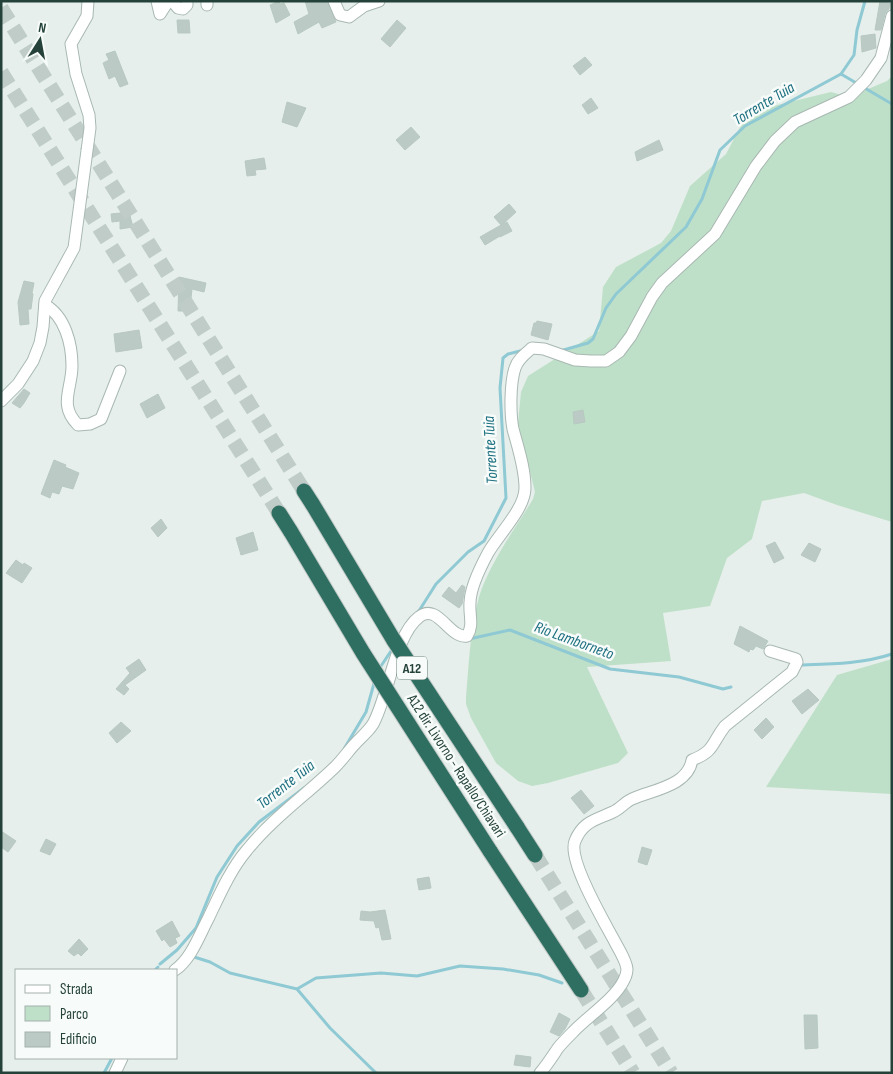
<svg xmlns="http://www.w3.org/2000/svg" width="893" height="1074" font-family="'Sofia Sans Condensed',sans-serif">
  <rect width="100%" height="100%" fill="#e6efeb"/>
  <g fill="#bfe0c8">
    <path d="M892,76V522L837,505L804,493L762,501L752,539L727,558L710,606L663,613L671,661L587,667L628,753L618,763L548,783L532,786L518,781L496,763L471,718L466,704V697C469,663 470,630 479,597C489,564 515,529 533,499L535,492L518,423L521,392L528,376L599,331L603,287L616,267L661,243L671,231L690,186L726,154L748,112L831,92L849,97L887,81Z"/>
    <path d="M892,659V794L766,787L837,675Z"/>
  </g>
  <g fill="none" stroke-linecap="round" stroke-linejoin="round">
    <g stroke="#8ec9d4" stroke-width="3">
      <path d="M841,74L858,84"/>
      <path d="M863,87L892,104"/>
      <path d="M560,351L588,343L593,339L606,308L616,294L686,227L702,199L720,150L745,126L841,74L854,55L857,30L865,1"/>
      <path d="M417,614L436,584L468,552L484,541L506,498L500,388L503,358L508,354L524,350"/>
      <path d="M469,639L510,630L610,669L679,677L723,689L731,687"/>
      <path d="M799,665C830,664 862,664 892,654"/>
      <path d="M379,669L393,648"/>
      <path d="M344,749L366,712L375,680"/>
      <path d="M191,956L210,962L230,973L297,989L330,1028L376,1073"/>
      <path d="M160,964L177,950L196,928L217,877L237,846L259,822L304,788"/>
      <path d="M155,970L158,967"/>
      <path d="M297,989L316,978L381,973L417,976L460,966L503,969L539,975L562,983"/>
      <path d="M104,1073L112,1058"/>
    </g>
  </g>
  <g fill="#bbcac4" stroke="#b8c9c2">
    <path d="M279,1L280,4L284,3L290,15L276,23L270,5Z"/>
    <path d="M305,1H327L336,22L322,28L319,22L298,34L294,22L309,14Z"/>
    <path d="M880,1L890,3L889,9L885,14L881,30H875Z"/>
    <path d="M177,20H189L190,33H178Z"/>
    <path d="M397,20L406,28L390,47L381,39Z"/>
    <path d="M875,34L876,48L862,52L861,36Z"/>
    <path d="M115,51L128,84L120,87L115,76L109,79L103,63L109,60L106,54Z"/>
    <path d="M585,57L592,65L580,75L573,66Z"/>
    <path d="M591,98L598,108L588,114L582,105Z"/>
    <path d="M287,102L306,108L297,127L282,122Z"/>
    <path d="M411,127L420,137L405,150L396,140Z"/>
    <path d="M659,140L663,150L637,161L635,152Z"/>
    <path d="M264,158L266,169L255,170L256,175L247,176L245,161Z"/>
    <path d="M509,204L516,212L502,225L507,222L512,231L500,237V236L485,245L480,237L501,225L494,217Z"/>
    <path d="M129,212L133,227L120,229V221L112,222L111,214Z"/>
    <path d="M179,277L206,283L204,292L192,289L190,307H186V311H178Z"/>
    <path d="M24,281L34,283L32,293L33,294L31,309H28L29,324L20,325L18,302Z"/>
    <path d="M537,321L552,324L548,340L531,335L534,323H536Z"/>
    <path d="M139,330L142,348L116,352L114,334Z"/>
    <path d="M24,389L30,393L24,403L20,408L12,403Z"/>
    <path d="M158,394L165,408L147,418L140,404Z"/>
    <path d="M583,410L585,422L574,424L573,412Z"/>
    <path d="M54,460L66,465L65,467L79,473L73,489L62,486L59,494L52,492L50,498L41,494Z"/>
    <path d="M161,519L167,528L158,537L151,528Z"/>
    <path d="M253,532L258,550L241,555L236,538Z"/>
    <path d="M775,542L784,558L774,563L766,546Z"/>
    <path d="M809,543L821,549L815,562L801,555Z"/>
    <path d="M16,560L23,565L24,563L32,568L22,583L6,573Z"/>
    <path d="M462,585L465,587L462,604L459,608L442,596L449,587L456,593Z"/>
    <path d="M740,626L768,641L763,649L756,646L753,650L750,649L749,652L734,644Z"/>
    <path d="M139,659L146,670L125,685L129,689L124,695L116,689L130,673L126,668Z"/>
    <path d="M808,689L819,700L802,714L792,701Z"/>
    <path d="M766,718L774,727L762,739L754,730Z"/>
    <path d="M121,722L131,731L117,743L109,733Z"/>
    <path d="M581,790L594,806L584,814L571,798Z"/>
    <path d="M1,831L16,841L8,852L1,847Z"/>
    <path d="M46,839L56,844L50,855L40,851Z"/>
    <path d="M642,847L652,850L647,865L638,862Z"/>
    <path d="M429,877L431,888L419,890L417,879Z"/>
    <path d="M385,910L391,939L382,940L379,927L376,928L374,921L360,920L361,911L370,912Z"/>
    <path d="M172,921L180,936L175,938L177,943L170,947L164,939L162,941L156,931Z"/>
    <path d="M79,939L88,949L81,956L78,953L74,956L68,951Z"/>
    <path d="M559,1013L570,1019L565,1029L559,1036L550,1032Z"/>
    <path d="M804,1015H817L818,1048L805,1049Z"/>
    <path d="M516,1055L531,1057L530,1067L514,1065Z"/>
  </g>
  <g fill="none" stroke-linecap="round" stroke-linejoin="round">
    <g stroke="#bfccc8" stroke-width="15" stroke-dasharray="15 8" stroke-linecap="butt">
      <path d="M1,8L304,491"/>
      <path d="M1,72L279,513"/>
      <path d="M535,855L671,1073"/>
      <path d="M581,990L633,1073"/>
    </g>
    <defs>
      <g id="minor">
        <path d="M157,1L160,14L167,3L171,1"/>
        <path d="M172,1L178,8L183,9L187,5V1"/>
        <path d="M207,1V5"/>
        <path d="M334,1L340,15L349,17L364,6L379,1"/>
        <path d="M45,305C65,316 72,344 72,366C72,389 58,405 78,425L90,424L101,419L120,371"/>
        <path d="M1,401L18,384L33,361L40,343L43,327L45,301L74,248L90,128L89,115L76,74L71,44L87,16L88,1"/>
        <path d="M175,970C191,959 199,936 208,919C219,896 230,870 247,850C273,818 306,795 335,767C342,760 347,753 353,746C359,739 368,732 373,724C389,695 395,635 419,617C438,602 449,639 467,636C474,625 469,616 470,603C470,589 481,566 488,553C498,535 525,509 525,488C525,468 518,448 513,429C510,413 510,383 515,368C518,359 525,354 532,348L544,349L575,360L591,361H606L619,352L631,336L652,297L662,283L715,234L756,166L775,141L795,122L849,97L866,80L881,58L892,16"/>
        <path d="M115,1073L122,1058"/>
        <path d="M540,1073C547,1065 552,1057 558,1048C562,1043 568,1037 573,1032C587,1017 615,999 624,980C625,978 627,972 627,969C626,960 619,950 615,942C605,923 567,860 575,841C583,821 596,820 613,812C620,809 625,802 632,799C652,790 688,786 692,760C715,751 711,744 725,726L792,672L797,662L796,659L770,651"/>
      </g>
      <g id="motorway">
        <path d="M304,491L313,505"/>
        <path d="M279,513L291,532"/>
        <path d="M517,827L535,855"/>
        <path d="M490,851L581,990"/>
      </g>
    </defs>
    <use href="#minor" stroke="#a8b8b2" stroke-width="13"/>
    <use href="#motorway" stroke="#c2cac8" stroke-width="17"/>
    <use href="#minor" stroke="#fff" stroke-width="11"/>
    <use href="#motorway" stroke="#2f6f62" stroke-width="15"/>
    <defs>
      <g id="motorway-bridge">
        <path d="M313,505L393,639L517,827"/>
        <path d="M291,532L363,653L490,851"/>
      </g>
    </defs>
    <use href="#motorway-bridge" stroke="#c2cac8" stroke-width="17" stroke-linecap="butt"/>
    <use href="#motorway-bridge" stroke="#2f6f62" stroke-width="15"/>
  </g>
  <g text-anchor="middle" dominant-baseline="central" stroke-width="5" stroke-linejoin="round" paint-order="stroke">
    <rect fill="#f7fbf9" stroke="#637a73" stroke-width="1" x="397" y="656.5" width="30" height="23" rx="4"/>
    <g font-size="14" font-weight="bold" fill="#24423a">
      <text x="412" y="668">A12</text>
    </g>
    <g font-size="15" fill="#24423a" stroke="#f7fbf9">
      <text transform="translate(456 766) rotate(57)">A12 dir. Livorno - Rapallo/Chiavari</text>
    </g>
    <g font-size="16" font-style="italic" fill="#1c6f80" stroke="#f7fbf9">
      <text transform="translate(764 104) rotate(-31)">Torrente Tuia</text>
      <text transform="translate(491 450) rotate(-93)">Torrente Tuia</text>
      <text transform="translate(574 641) rotate(20)">Rio Lamborneto</text>
      <text transform="translate(286 785) rotate(-38)">Torrente Tuia</text>
    </g>
  </g>
  <rect width="893" height="1074" fill="none" stroke="#24423a" stroke-width="5"/>
  <rect x="15" y="969" width="162" height="90" fill="#f7fbf9" stroke="#a3b1ad"/>
  <rect x="25" y="985" width="25" height="8" fill="#ffffff" stroke="#a3b1ad"/>
  <text x="60" y="994" font-size="15" fill="#24423a">Strada</text>
  <rect x="25" y="1006" width="25" height="15" fill="#bfe0c8" stroke="#a3b1ad"/>
  <text x="60" y="1019" font-size="15" fill="#24423a">Parco</text>
  <rect x="25" y="1032" width="25" height="15" fill="#bbcac4" stroke="#a3b1ad"/>
  <text x="60" y="1044" font-size="15" fill="#24423a">Edificio</text>
  <g transform="translate(40 40) rotate(11)" stroke="#f7fbf9" stroke-width="4" paint-order="stroke">
  <path d="M0-4L9 19L0 12L-9 19Z" fill="#24423a"/>
  <text y="-8" font-size="14" font-weight="bold" text-anchor="middle" fill="#24423a">N</text>
  </g>
</svg>
